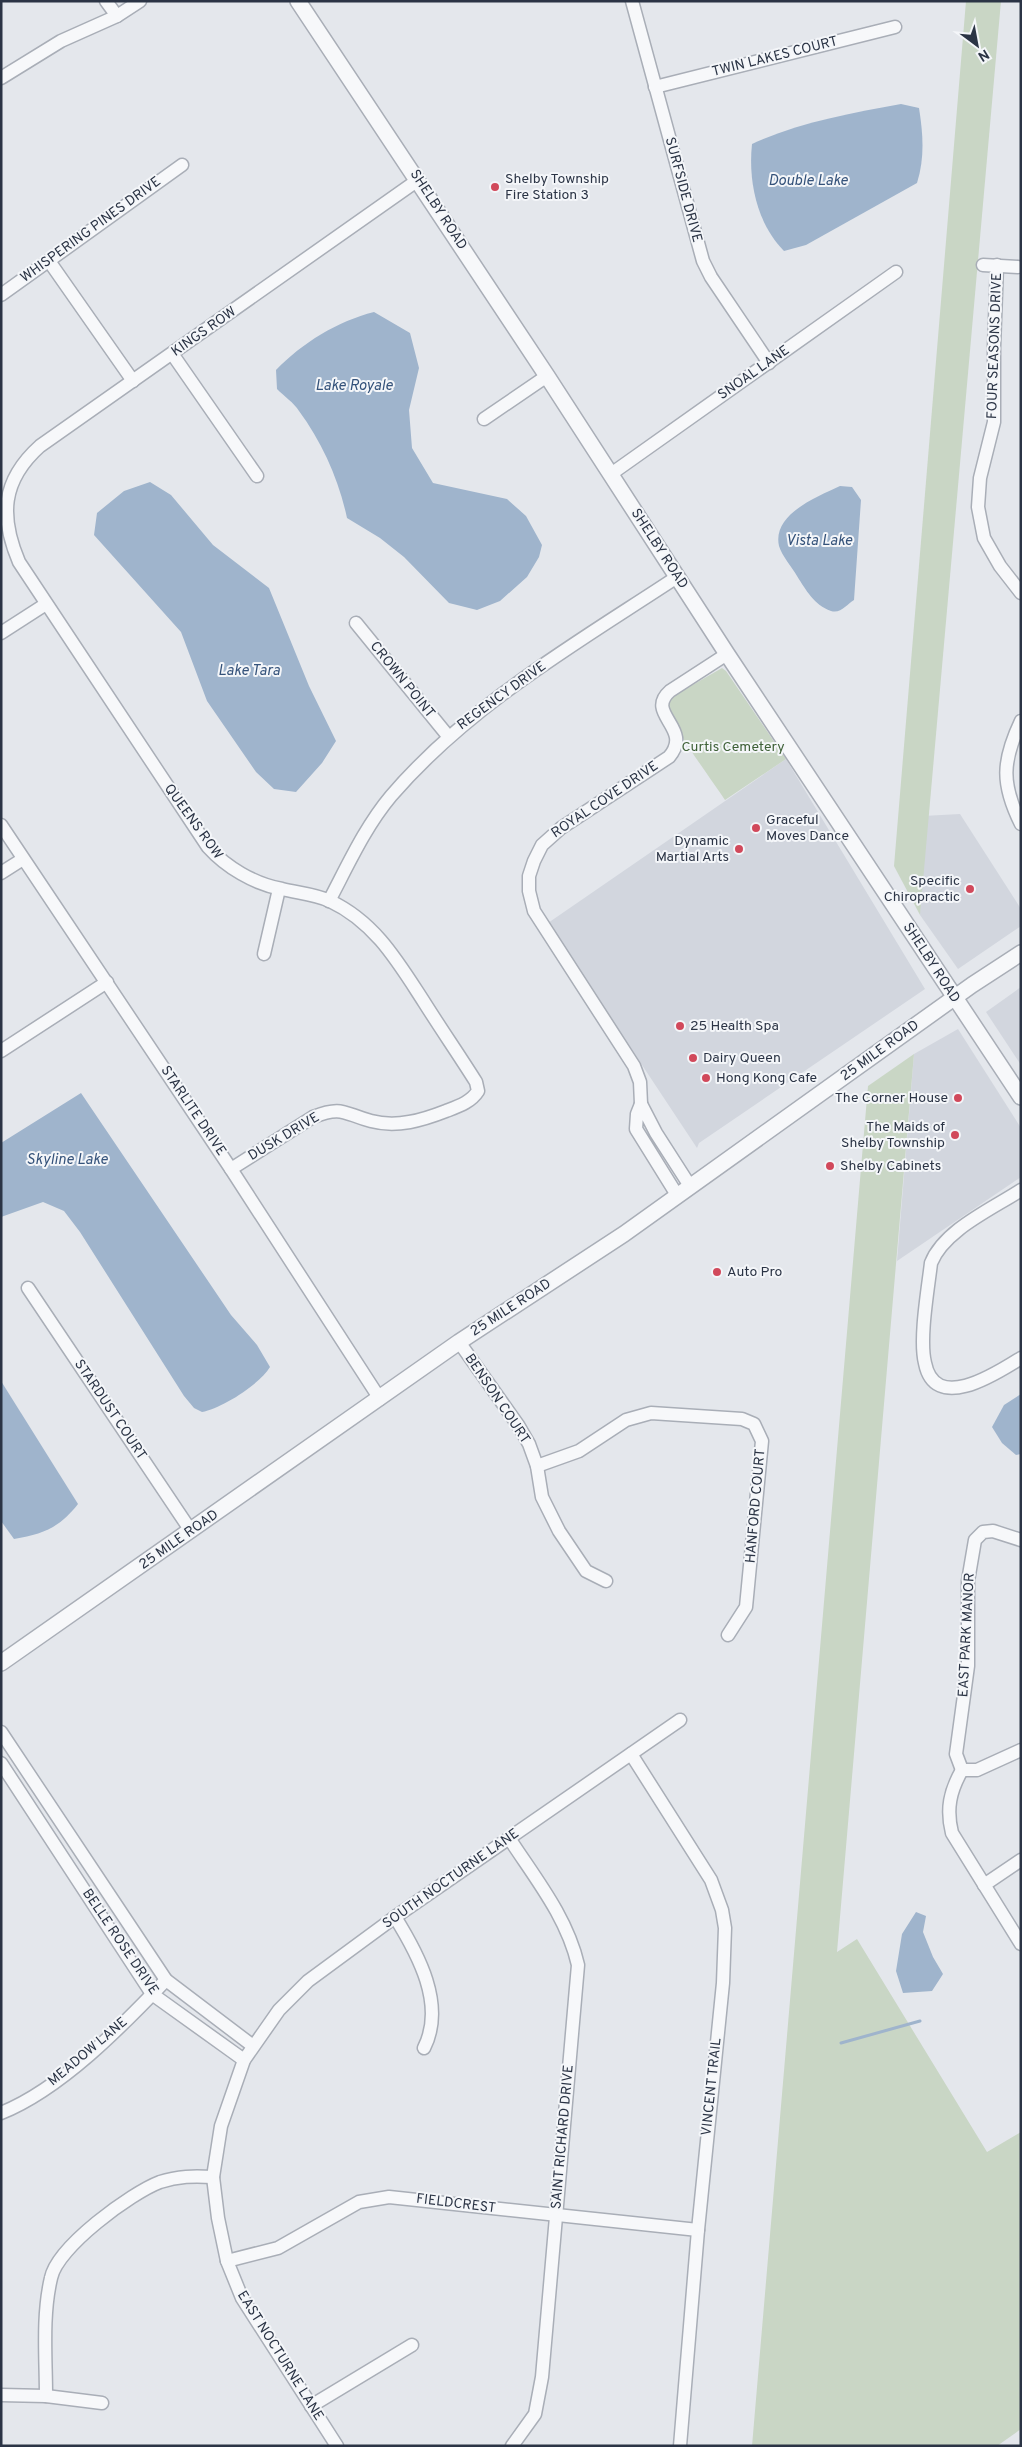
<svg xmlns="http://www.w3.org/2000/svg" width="1022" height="2447" font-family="Overpass,sans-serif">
  <rect width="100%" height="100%" fill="#e4e7ec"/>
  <g fill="#d2d6de">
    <path d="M786,759L925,989L699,1143L697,1148L548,923Z"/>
    <path d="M960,814L1021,909V926L958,969L920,915L923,816Z"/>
    <path d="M1021,987V1065L986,1012Z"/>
    <path d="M958,1029L1021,1128V1177L897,1261L914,1054Z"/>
  </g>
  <g fill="#c9d6c5">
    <path d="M966,1H1001L920,915L894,866Z"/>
    <path d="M722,668L726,671L786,759L725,800C712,780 673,729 669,709C668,705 669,702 670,698Z"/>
    <path d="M914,1054L837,1952L857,1939L987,2152L1021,2132V2429L997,2446H752L868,1086Z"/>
  </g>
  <g fill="#9fb4cc">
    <path d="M901,104L919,108C923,134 925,157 917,183L806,245L784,251C757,224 748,181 752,144C797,123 851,113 901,104Z"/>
    <path d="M374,312L410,333L419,368L409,410L412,448L433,483L507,499L526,516L542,545L539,557L527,577L500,601L477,610L449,603L404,557L380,538L347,518C339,480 322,442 299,411C294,403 284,396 277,389L276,370C302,343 338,321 374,312Z"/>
    <path d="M150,482L171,495L213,545L269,588L309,686L336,741L322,763L296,792L274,789L256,772L207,701L181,632L94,535L97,513L124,491Z"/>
    <path d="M840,486L852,487L861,500L854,600C847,604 841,614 831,611C814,605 806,590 797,576C792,567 782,556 779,546C772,514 817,497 840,486Z"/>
    <path d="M81,1093L231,1315L257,1345L270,1367C259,1385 222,1408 202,1412L194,1408L184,1396L80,1232L64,1211L43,1202L1,1217V1143Z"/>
    <path d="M1,1381L78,1504C59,1528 43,1534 14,1539L1,1521Z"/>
    <path d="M1021,1394V1454L1016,1455L1002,1443L992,1427L1004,1405Z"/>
    <path d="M916,1912L926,1916L923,1932L933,1957L943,1974L932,1991L903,1993L896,1971L902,1934Z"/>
  </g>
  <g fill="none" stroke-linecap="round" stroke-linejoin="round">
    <path stroke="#9fb4cc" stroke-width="3" d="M841,2043L920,2021"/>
    <defs>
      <g id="minor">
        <path d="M106,1L117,16"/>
        <path d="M632,1L703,261L711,277L769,363"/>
        <path d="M1,78L61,41L117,16L140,1"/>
        <path d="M655,87L895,27"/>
        <path d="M49,261L133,381"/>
        <path d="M983,265L1018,267"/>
        <path d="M997,265L994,347V422L980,478L978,507L984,538L1000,566L1021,593"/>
        <path d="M1,295L182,165"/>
        <path d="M173,355L257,476"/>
        <path d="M484,419L547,376"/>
        <path d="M611,474L896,272"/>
        <path d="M356,623L448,736"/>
        <path d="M1,633L46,604"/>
        <path d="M1021,721C1002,761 1001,784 1021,824"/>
        <path d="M1,825L231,1169L380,1399"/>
        <path d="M1,873L23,859"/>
        <path d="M329,901C348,865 365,827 391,796C470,704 577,643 677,577"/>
        <path d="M264,954L279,889"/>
        <path d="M1,1051L107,982"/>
        <path d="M641,1104L640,1082L634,1066L534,911L529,891V876L534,861L542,845L561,828L669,757C694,728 644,714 670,691L727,654"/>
        <path d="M231,1169L313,1117C343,1105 344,1114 371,1121C397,1128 423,1120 446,1111C459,1106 471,1102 478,1091L476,1082C459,1055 441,1029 424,1002C398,962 375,922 330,901C315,894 298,893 282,889C254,884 226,867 208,847L19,562C0,517 1,481 40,446L418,180"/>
        <path d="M1021,1190C992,1209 944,1230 931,1263C928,1289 919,1339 925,1363C935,1414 997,1373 1021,1358"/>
        <path d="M677,1195L636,1129L637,1114L641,1104L656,1133L690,1186"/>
        <path d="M28,1288L191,1531"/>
        <path d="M459,1342L518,1425L529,1444L537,1466L542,1497L559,1531L586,1571L606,1581"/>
        <path d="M537,1466L579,1451L626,1420L651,1413L742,1419L754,1424L762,1441L746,1607L728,1635"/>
        <path d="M1,1732L166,1980L253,2046"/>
        <path d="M631,1754L711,1880L722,1910L725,1928L723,1983L698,2230L680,2446"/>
        <path d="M1,1763L152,1994L244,2060"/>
        <path d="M962,1770L956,1754L968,1666V1581L975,1540L983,1532L993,1531L1021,1540"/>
        <path d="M962,1770C950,1791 946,1809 952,1833L1021,1944"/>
        <path d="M962,1770H977L1021,1750"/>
        <path d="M509,1838C535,1878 567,1917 578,1965L542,2377L535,2414L512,2446"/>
        <path d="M984,1885L1021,1860"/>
        <path d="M395,1917C418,1954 446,2005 424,2048"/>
        <path d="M1,2113C61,2089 122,2026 166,1980"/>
        <path d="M227,2261L278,2248L359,2202L389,2197L698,2230"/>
        <path d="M1,2395L46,2396L102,2403"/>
        <path d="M46,2396C46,2358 42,2316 51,2278C57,2247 131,2193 160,2182C178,2176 194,2176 213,2177"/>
        <path d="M311,2406L412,2345"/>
        <path d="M337,2446L242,2298L227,2261L218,2218L213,2177L221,2126L244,2060L279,2010L308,1981L395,1917L680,1720"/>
      </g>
      <g id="tertiary">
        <path d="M298,1L547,376L727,654L1021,1097"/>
        <path d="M1,1663L459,1342L624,1234L972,985L1021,953"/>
      </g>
    </defs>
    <use href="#minor" stroke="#a9aeb7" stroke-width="15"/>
    <use href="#tertiary" stroke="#a9aeb7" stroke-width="18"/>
    <use href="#minor" stroke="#f7f8fa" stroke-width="12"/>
    <use href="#tertiary" stroke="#f7f8fa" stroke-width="15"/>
  </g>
  <g fill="#d1495b" stroke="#f4f6f9" stroke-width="2">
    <circle cx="495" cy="187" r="5"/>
    <circle cx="756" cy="828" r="5"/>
    <circle cx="739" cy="849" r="5"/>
    <circle cx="970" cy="889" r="5"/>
    <circle cx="680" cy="1026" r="5"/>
    <circle cx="693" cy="1058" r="5"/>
    <circle cx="706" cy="1078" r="5"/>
    <circle cx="958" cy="1098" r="5"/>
    <circle cx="955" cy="1135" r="5"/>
    <circle cx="830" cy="1166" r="5"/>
    <circle cx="717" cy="1272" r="5"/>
  </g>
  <g text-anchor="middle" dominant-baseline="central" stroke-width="4" stroke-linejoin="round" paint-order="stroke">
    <g font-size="14" fill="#2b3445" stroke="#f4f6f9">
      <text transform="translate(775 57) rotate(-14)">TWIN LAKES COURT</text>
      <text transform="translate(683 190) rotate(75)">SURFSIDE DRIVE</text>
      <text transform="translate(438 210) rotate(57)">SHELBY ROAD</text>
      <text transform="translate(91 230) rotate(-36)">WHISPERING PINES DRIVE</text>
      <text transform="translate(204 332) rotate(-35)">KINGS ROW</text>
      <text transform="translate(995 346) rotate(-88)">FOUR SEASONS DRIVE</text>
      <text transform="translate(754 373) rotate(-35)">SNOAL LANE</text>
      <text transform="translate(659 549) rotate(57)">SHELBY ROAD</text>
      <text transform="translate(402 680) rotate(51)">CROWN POINT</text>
      <text transform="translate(502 696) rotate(-36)">REGENCY DRIVE</text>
      <text transform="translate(605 800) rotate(-34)">ROYAL COVE DRIVE</text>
      <text transform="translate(193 822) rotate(54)">QUEENS ROW</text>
      <text transform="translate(931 963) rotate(57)">SHELBY ROAD</text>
      <text transform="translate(880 1051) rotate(-36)">25 MILE ROAD</text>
      <text transform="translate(193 1111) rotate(56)">STARLITE DRIVE</text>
      <text transform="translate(284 1137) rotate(-31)">DUSK DRIVE</text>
      <text transform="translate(511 1308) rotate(-33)">25 MILE ROAD</text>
      <text transform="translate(497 1399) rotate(56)">BENSON COURT</text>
      <text transform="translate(110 1410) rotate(56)">STARDUST COURT</text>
      <text transform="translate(756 1506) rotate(-85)">HANFORD COURT</text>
      <text transform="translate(179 1540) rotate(-35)">25 MILE ROAD</text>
      <text transform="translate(967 1635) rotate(-87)">EAST PARK MANOR</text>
      <text transform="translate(451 1879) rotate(-35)">SOUTH NOCTURNE LANE</text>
      <text transform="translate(120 1942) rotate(56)">BELLE ROSE DRIVE</text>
      <text transform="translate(88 2052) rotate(-40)">MEADOW LANE</text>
      <text transform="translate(712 2087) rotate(-84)">VINCENT TRAIL</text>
      <text transform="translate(563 2137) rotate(-85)">SAINT RICHARD DRIVE</text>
      <text transform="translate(456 2204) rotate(7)">FIELDCREST</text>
      <text transform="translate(280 2356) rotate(58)">EAST NOCTURNE LANE</text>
    </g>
    <g font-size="14" fill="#2b3445" stroke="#f4f6f9" text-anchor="start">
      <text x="505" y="179">Shelby Township<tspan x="505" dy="16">Fire Station 3</tspan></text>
      <text x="766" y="820">Graceful<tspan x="766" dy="16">Moves Dance</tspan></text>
      <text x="729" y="841" text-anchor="end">Dynamic<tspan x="729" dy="16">Martial Arts</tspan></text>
      <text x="960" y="881" text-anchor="end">Specific<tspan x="960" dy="16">Chiropractic</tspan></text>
      <text x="690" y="1026">25 Health Spa</text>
      <text x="703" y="1058">Dairy Queen</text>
      <text x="716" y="1078">Hong Kong Cafe</text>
      <text x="948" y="1098" text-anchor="end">The Corner House</text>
      <text x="945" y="1127" text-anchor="end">The Maids of<tspan x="945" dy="16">Shelby Township</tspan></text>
      <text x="840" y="1166">Shelby Cabinets</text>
      <text x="727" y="1272">Auto Pro</text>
    </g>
    <g font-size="14" fill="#3f6138" stroke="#f4f6f9">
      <text x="733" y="747">Curtis Cemetery</text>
    </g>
    <g font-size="15" font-style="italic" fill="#34527a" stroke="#f4f6f9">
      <text x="808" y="181">Double Lake</text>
      <text x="354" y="386">Lake Royale</text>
      <text x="819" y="541">Vista Lake</text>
      <text x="249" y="671">Lake Tara</text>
      <text x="67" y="1160">Skyline Lake</text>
    </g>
  </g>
  <rect width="1022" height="2447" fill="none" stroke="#2b3445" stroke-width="5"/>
  <g transform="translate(977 45) rotate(148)" stroke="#f4f6f9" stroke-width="4" paint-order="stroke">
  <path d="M0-4L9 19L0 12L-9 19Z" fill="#2b3445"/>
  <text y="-8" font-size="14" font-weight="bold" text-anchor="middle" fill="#2b3445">N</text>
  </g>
</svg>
